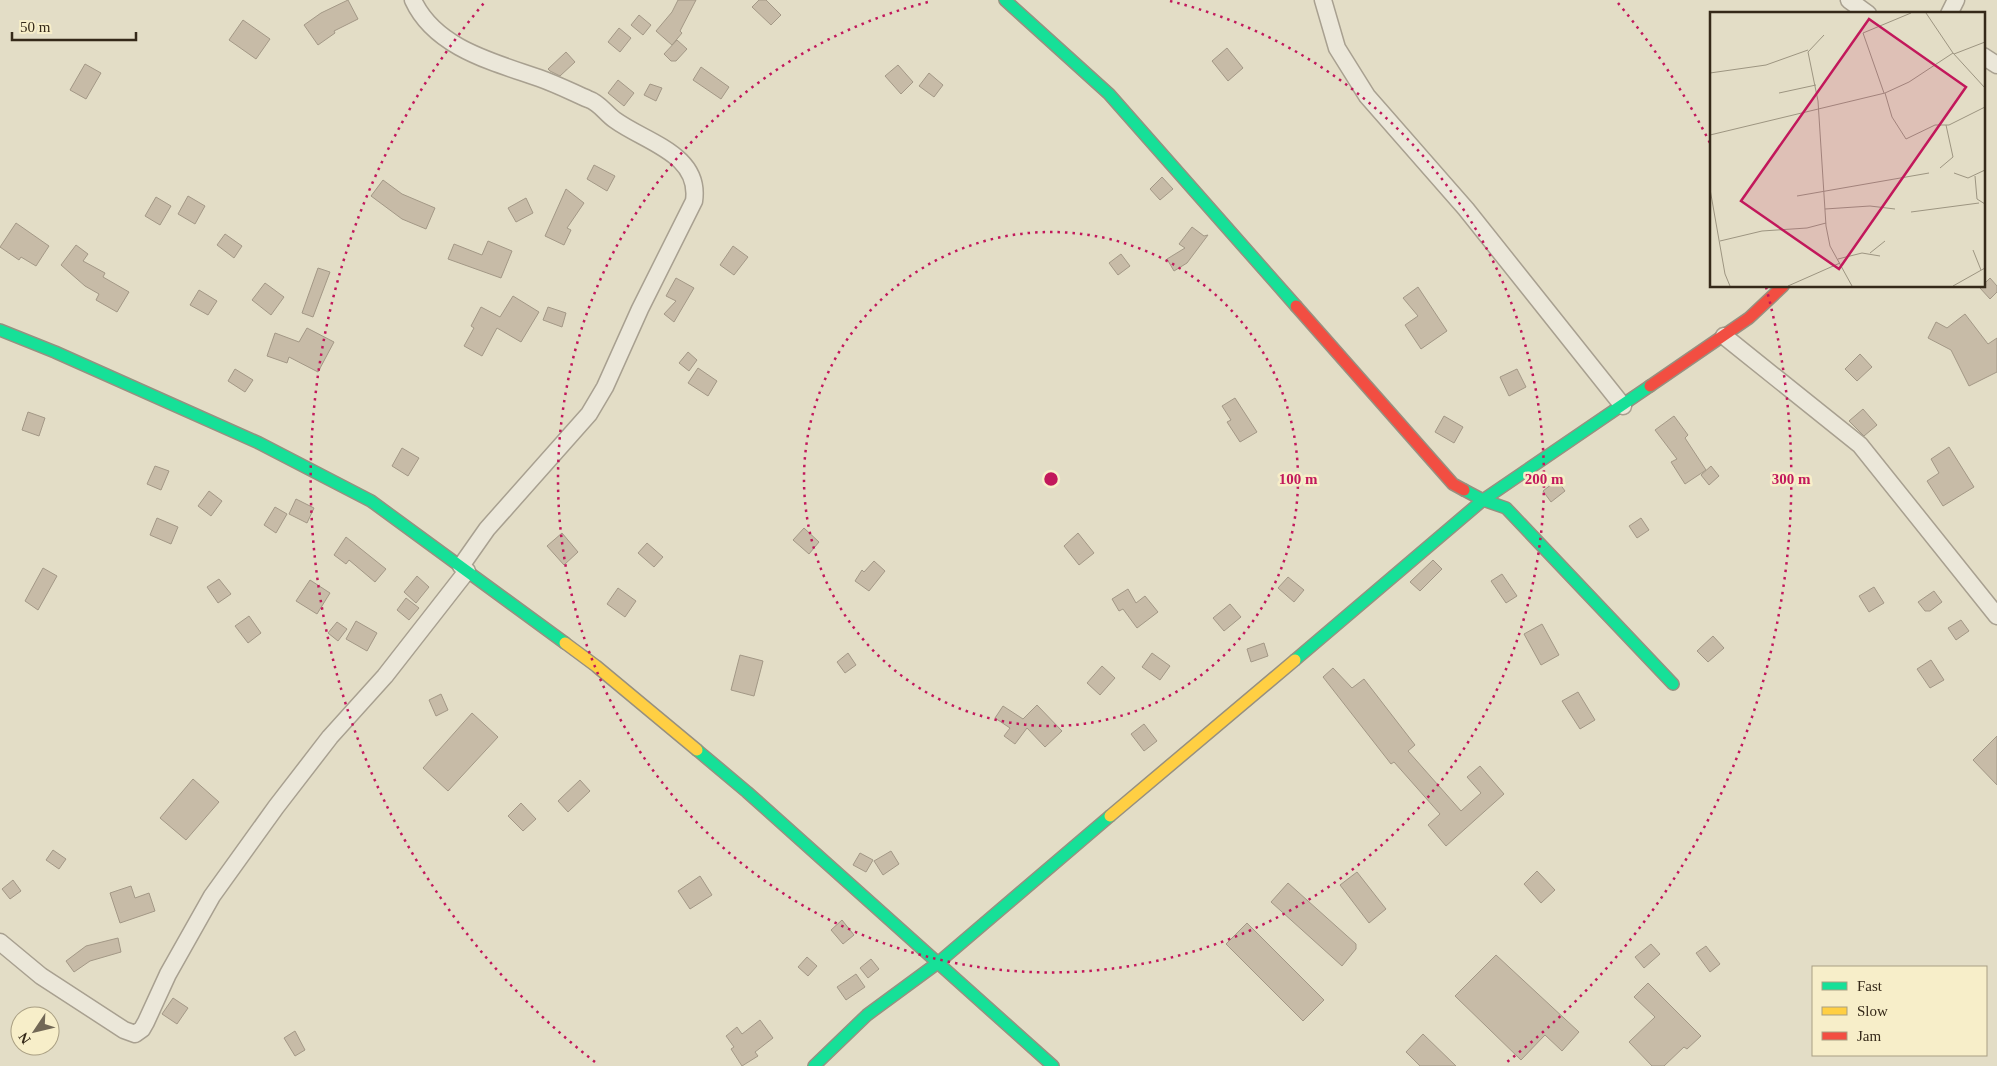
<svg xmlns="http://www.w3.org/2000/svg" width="1997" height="1066" font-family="Georgia,serif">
  <rect width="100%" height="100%" fill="#e3ddc6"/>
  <g fill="#c7bba7" stroke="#a39886">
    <path d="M348,0L358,19L334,31L335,33L318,45L304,25L321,13Z"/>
    <path d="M678,0H696L680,31L682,33L672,45L656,31L672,12Z"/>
    <path d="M759,0H766L781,15L771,25L752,7Z"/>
    <path d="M639,15L651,25L643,35L631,25Z"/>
    <path d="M243,20L270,39L256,59L229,40Z"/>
    <path d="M619,28L631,38L620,52L608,42Z"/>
    <path d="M677,40L687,49L676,61H671L664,54Z"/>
    <path d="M1227,48L1243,68L1228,81L1212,61Z"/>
    <path d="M566,52L575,62L560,76L550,71L548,69Z"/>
    <path d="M85,64L101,73L86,99L70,90Z"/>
    <path d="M898,65L913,82L901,94L885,76Z"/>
    <path d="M701,67L729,87L721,99L693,80Z"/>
    <path d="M929,73L943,85L934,97L919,86Z"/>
    <path d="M618,80L634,93L624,106L608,93Z"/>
    <path d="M650,84L662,88L656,101L644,95Z"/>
    <path d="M594,165L615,176L607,191L587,179Z"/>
    <path d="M1162,177L1173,189L1160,200L1150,189Z"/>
    <path d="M383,180L402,194L435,208L426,229L402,219L371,196Z"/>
    <path d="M566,189L584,203L567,228L571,230L564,245L545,236Z"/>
    <path d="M188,196L205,206L195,224L178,214Z"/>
    <path d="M156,197L171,206L160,225L145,216Z"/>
    <path d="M526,198L533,213L516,222L508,208Z"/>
    <path d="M16,223L49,246L36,266L21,257L19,260L0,247Z"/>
    <path d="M1192,227L1204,236L1208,235L1187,263L1174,271L1167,259L1185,248L1179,244Z"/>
    <path d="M225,234L242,246L234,258L217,245Z"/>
    <path d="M488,241L512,251L501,278L448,259L454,244L482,255Z"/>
    <path d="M76,245L88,254L83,261L105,273L103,277L129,292L117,312L96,300L99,294L85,286L61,265Z"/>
    <path d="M733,246L748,257L734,275L720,265Z"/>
    <path d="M1121,254L1130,266L1118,275L1109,263Z"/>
    <path d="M318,268L330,272L313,317L302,313Z"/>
    <path d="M676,278L694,288L674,322L664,314L676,301L666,296Z"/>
    <path d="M1990,278L1997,286V292L1990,299L1980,288Z"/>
    <path d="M265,283L284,297L271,315L252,300Z"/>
    <path d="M1418,287L1447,331L1421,349L1405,325L1418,316L1403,298Z"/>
    <path d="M199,290L217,301L208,315L190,305Z"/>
    <path d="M513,296L539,312L521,342L497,328L482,356L464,346L474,328L471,326L481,307L500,317Z"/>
    <path d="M548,307L566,313L562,327L543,320Z"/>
    <path d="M1965,314L1988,344L1997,338V372L1969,386L1951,350L1928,338L1936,322L1947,328Z"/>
    <path d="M307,328L334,342L318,372L289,357L287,363L267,356L275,333L299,342Z"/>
    <path d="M688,352L697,360L689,371L679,363Z"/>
    <path d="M1860,354L1872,367L1857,381L1845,369Z"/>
    <path d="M698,368L717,381L708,396L688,383Z"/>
    <path d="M235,369L253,380L245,392L228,381Z"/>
    <path d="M1517,369L1526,387L1509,396L1500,377Z"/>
    <path d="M1235,398L1257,432L1240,442L1227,422L1231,420L1222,406Z"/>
    <path d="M1863,409L1877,425L1864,436L1849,421Z"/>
    <path d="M28,412L45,418L39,436L22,430Z"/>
    <path d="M1444,416L1463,427L1454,443L1435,432Z"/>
    <path d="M1674,416L1688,435L1685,438L1706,470L1685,484L1671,462L1677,459L1655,430Z"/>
    <path d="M1949,447L1974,487L1943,506L1927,481L1939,473L1931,459Z"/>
    <path d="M402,448L419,458L408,476L392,466Z"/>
    <path d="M155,466L169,471L161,490L147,484Z"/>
    <path d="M1711,466L1719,476L1709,485L1701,475Z"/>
    <path d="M1557,480L1565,491L1551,502L1543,491Z"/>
    <path d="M209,491L222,501L211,516L198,506Z"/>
    <path d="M296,499L314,508L307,523L289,514Z"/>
    <path d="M275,507L287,514L276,533L264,525Z"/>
    <path d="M157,518L178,527L171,544L150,535Z"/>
    <path d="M1641,518L1649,530L1637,538L1629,526Z"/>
    <path d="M804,528L819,542L809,554L793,540Z"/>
    <path d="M562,533L578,552L564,565L547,546Z"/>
    <path d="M1078,533L1094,553L1079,565L1064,546Z"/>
    <path d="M346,537L386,569L375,582L349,560L346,564L334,555Z"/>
    <path d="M647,543L663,557L654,567L638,553Z"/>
    <path d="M1433,560L1442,569L1420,591L1410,582Z"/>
    <path d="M874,561L885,571L869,591L855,581L862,570L864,572Z"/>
    <path d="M43,568L57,576L38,610L25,601Z"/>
    <path d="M1502,574L1517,596L1506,603L1491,581Z"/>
    <path d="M417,576L429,587L416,603L404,592Z"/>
    <path d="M1288,577L1304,590L1294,602L1278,588Z"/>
    <path d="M219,579L231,594L218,603L207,587Z"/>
    <path d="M310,580L330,593L317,614L296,601Z"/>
    <path d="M1874,587L1884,603L1869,612L1859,596Z"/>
    <path d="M618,588L636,601L625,617L607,604Z"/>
    <path d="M1128,589L1136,603L1145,596L1158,612L1137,628L1123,609L1119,611L1112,599Z"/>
    <path d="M1934,591L1942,602L1930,611H1925L1918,602Z"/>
    <path d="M406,598L419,608L409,620L397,610Z"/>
    <path d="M1230,604L1241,617L1224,631L1213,618Z"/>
    <path d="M249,616L261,633L248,643L235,626Z"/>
    <path d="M1961,620L1969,631L1956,640L1948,628Z"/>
    <path d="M356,621L377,633L367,651L346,639Z"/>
    <path d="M337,622L347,629L338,641L328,633Z"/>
    <path d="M1542,624L1559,655L1541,665L1524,634Z"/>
    <path d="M1713,636L1724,648L1708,662L1697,651Z"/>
    <path d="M1264,643L1268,656L1251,662L1247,649Z"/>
    <path d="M848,653L856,665L845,673L837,662Z"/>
    <path d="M1152,653L1170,666L1160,680L1142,667Z"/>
    <path d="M740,655L763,661L754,696L731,690Z"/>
    <path d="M1931,660L1944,680L1930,688L1917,669Z"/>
    <path d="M1102,666L1115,678L1100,695L1087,683Z"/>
    <path d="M1333,668L1352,688L1364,679L1415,745L1408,751L1461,811L1481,793L1467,777L1480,766L1504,794L1446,846L1428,825L1440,814L1394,762L1391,764L1323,677Z"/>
    <path d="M1578,692L1595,720L1580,729L1562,701Z"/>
    <path d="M441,694L448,710L436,716L429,700Z"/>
    <path d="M1037,705L1062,731L1045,747L1027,728L1015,744L1004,736L1010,728L995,718L1003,706L1023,719Z"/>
    <path d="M472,713L498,737L448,791L423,768Z"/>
    <path d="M1144,724L1157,741L1144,751L1131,734Z"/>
    <path d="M1997,736V785L1973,760Z"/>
    <path d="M193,779L219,802L186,840L160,818Z"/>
    <path d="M580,780L590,791L568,812L558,801Z"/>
    <path d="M521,803L536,819L523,831L508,816Z"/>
    <path d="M53,850L66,859L59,869L46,860Z"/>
    <path d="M891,851L899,864L883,875L874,861Z"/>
    <path d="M860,853L873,860L866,872L853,865Z"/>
    <path d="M1537,871L1555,890L1541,903L1524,884Z"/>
    <path d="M1357,872L1386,909L1369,923L1340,885Z"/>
    <path d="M700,876L712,895L690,909L678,891Z"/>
    <path d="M13,880L21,891L10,899L2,889Z"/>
    <path d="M1288,883L1356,944V949L1342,966L1271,902Z"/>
    <path d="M131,886L135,898L149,893L155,911L120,923L110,893Z"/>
    <path d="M842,920L854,935L843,944L831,930Z"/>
    <path d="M1247,923L1324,1000L1303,1021L1226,944Z"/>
    <path d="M118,938L121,952L90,961L74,972L66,961L86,946Z"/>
    <path d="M1651,944L1660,954L1644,968L1635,957Z"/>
    <path d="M1706,946L1720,964L1710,972L1696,953Z"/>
    <path d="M1496,955L1579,1032L1562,1051L1545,1035L1521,1060L1455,996Z"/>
    <path d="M807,957L817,966L808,976L798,967Z"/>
    <path d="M871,959L879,969L868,978L860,968Z"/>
    <path d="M856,974L865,987L846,1000L837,987Z"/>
    <path d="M1648,983L1701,1036L1687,1049L1684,1047L1664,1066H1652L1629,1042L1655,1017L1634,997Z"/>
    <path d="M173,998L188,1008L177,1024L162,1014Z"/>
    <path d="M760,1020L773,1038L755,1052L758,1056L742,1066L731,1049L734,1047L726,1036L737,1027L742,1034Z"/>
    <path d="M295,1031L305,1050L295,1056L284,1038Z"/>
    <path d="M1423,1034L1456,1066H1420L1406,1052Z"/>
  </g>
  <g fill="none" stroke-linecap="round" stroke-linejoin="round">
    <defs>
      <g id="street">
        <path d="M413,0C435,48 493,62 539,78C556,84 572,92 588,99C600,103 605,113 615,120C645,142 701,154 694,201L640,309L605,387L589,414L487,529L461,566"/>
        <path d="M1323,0L1337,48L1367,96L1466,209L1623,406"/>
        <path d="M1849,0L1868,14"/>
        <path d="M1949,14L1956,0"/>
        <path d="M1983,56L1997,65"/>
        <path d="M1724,336L1860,445L1997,616"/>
        <path d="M0,942L41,976L124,1030L135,1034L142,1029L146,1022L168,974L212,896L276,807L330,737L385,676L467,571"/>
      </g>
      <g id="fast">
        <path d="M1005,0L1109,94L1296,306"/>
        <path d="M0,330L55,352L259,443L371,501L565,643"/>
        <path d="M1464,490L1483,500L1506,508L1673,684"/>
        <path d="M1295,660L1483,500L1650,386"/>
        <path d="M697,750L747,792L1053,1066"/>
        <path d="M814,1066L867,1015L939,962L1110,816"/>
      </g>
      <g id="slow">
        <path d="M565,643L596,666L697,750"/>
        <path d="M1110,816L1295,660"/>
      </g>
      <g id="jam">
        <path d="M1296,306L1453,484L1464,490"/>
        <path d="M1650,386L1749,318L1783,286"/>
      </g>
    </defs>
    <use href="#street" stroke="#a8a090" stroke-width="19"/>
    <use href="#fast" stroke="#979080" stroke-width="14"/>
    <use href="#slow" stroke="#979080" stroke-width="14"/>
    <use href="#jam" stroke="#979080" stroke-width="14"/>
    <use href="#street" stroke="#ebe7d9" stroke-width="16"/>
    <use href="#fast" stroke="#16e098" stroke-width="11"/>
    <use href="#slow" stroke="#ffcf43" stroke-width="11"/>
    <use href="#jam" stroke="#f24e42" stroke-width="11"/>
  </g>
  <g fill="none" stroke="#c2185b" stroke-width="2.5" stroke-dasharray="2.5 5">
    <circle cx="1051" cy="479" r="247"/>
    <path d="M1170 1A493 493 0 1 1 932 1"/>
    <path d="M595 1062A740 740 0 0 1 484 3M1618 3A740 740 0 0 1 1710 143M1766 287A740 740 0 0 1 1507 1062"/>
  </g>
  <g transform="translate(1710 12)">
    <rect width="275" height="275" fill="#e3ddc6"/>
    <path fill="none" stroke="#9d9581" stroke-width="1" d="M216,1L243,41L275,76M114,23L98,40L108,89L116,214L120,234L142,274M244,42L275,30M0,61L56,53L98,38M69,81L106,73M174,81L153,21L201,1M175,81L182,105L196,127L225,113H239L275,95M0,123L175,81L199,70L243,41M230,156L243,145L236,113M244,161L258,166L275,158M265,164L267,187L275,192M0,177L15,262L20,274M87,184L219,161M115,197L160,194L185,197M201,200L269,191M10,229L52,219L97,216L116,211M263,238L271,258M160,241L175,229M128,247L152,241L170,244M78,274L130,251M243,274L275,256"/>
    <path fill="#c2185b" fill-opacity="0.15" stroke="#c2185b" stroke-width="2.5" d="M159,7L256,75L129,257L31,189Z"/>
    <rect width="275" height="275" fill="none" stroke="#352919" stroke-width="2.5"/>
  </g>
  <circle cx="1051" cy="479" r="8" fill="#c2185b" stroke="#f7eec9" stroke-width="2.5"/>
  <g font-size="15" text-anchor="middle" font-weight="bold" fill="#c2185b" stroke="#f7eec9" stroke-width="5" stroke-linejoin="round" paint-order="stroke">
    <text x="1298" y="484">100 m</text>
    <text x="1544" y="484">200 m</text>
    <text x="1791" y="484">300 m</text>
  </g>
  <rect x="1812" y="966" width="175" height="90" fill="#f7eec9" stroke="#a99f83"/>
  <rect x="1822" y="982" width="25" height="8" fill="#16e098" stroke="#a99f83"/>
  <text x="1857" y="991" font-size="15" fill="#352919">Fast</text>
  <rect x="1822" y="1007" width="25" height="8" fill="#ffcf43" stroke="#a99f83"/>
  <text x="1857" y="1016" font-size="15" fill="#352919">Slow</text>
  <rect x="1822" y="1032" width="25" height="8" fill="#f24e42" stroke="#a99f83"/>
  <text x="1857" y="1041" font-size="15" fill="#352919">Jam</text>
  <g transform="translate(35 1031) rotate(235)"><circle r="24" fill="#f7eec9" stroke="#a99f83"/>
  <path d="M0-4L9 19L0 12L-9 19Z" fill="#726856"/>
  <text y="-8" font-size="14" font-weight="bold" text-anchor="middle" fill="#352919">N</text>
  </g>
  <path d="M12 32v8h124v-8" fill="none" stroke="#352919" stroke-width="2.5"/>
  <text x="20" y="32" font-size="15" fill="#352919" stroke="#f7eec9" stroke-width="4" paint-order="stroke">50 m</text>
</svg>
